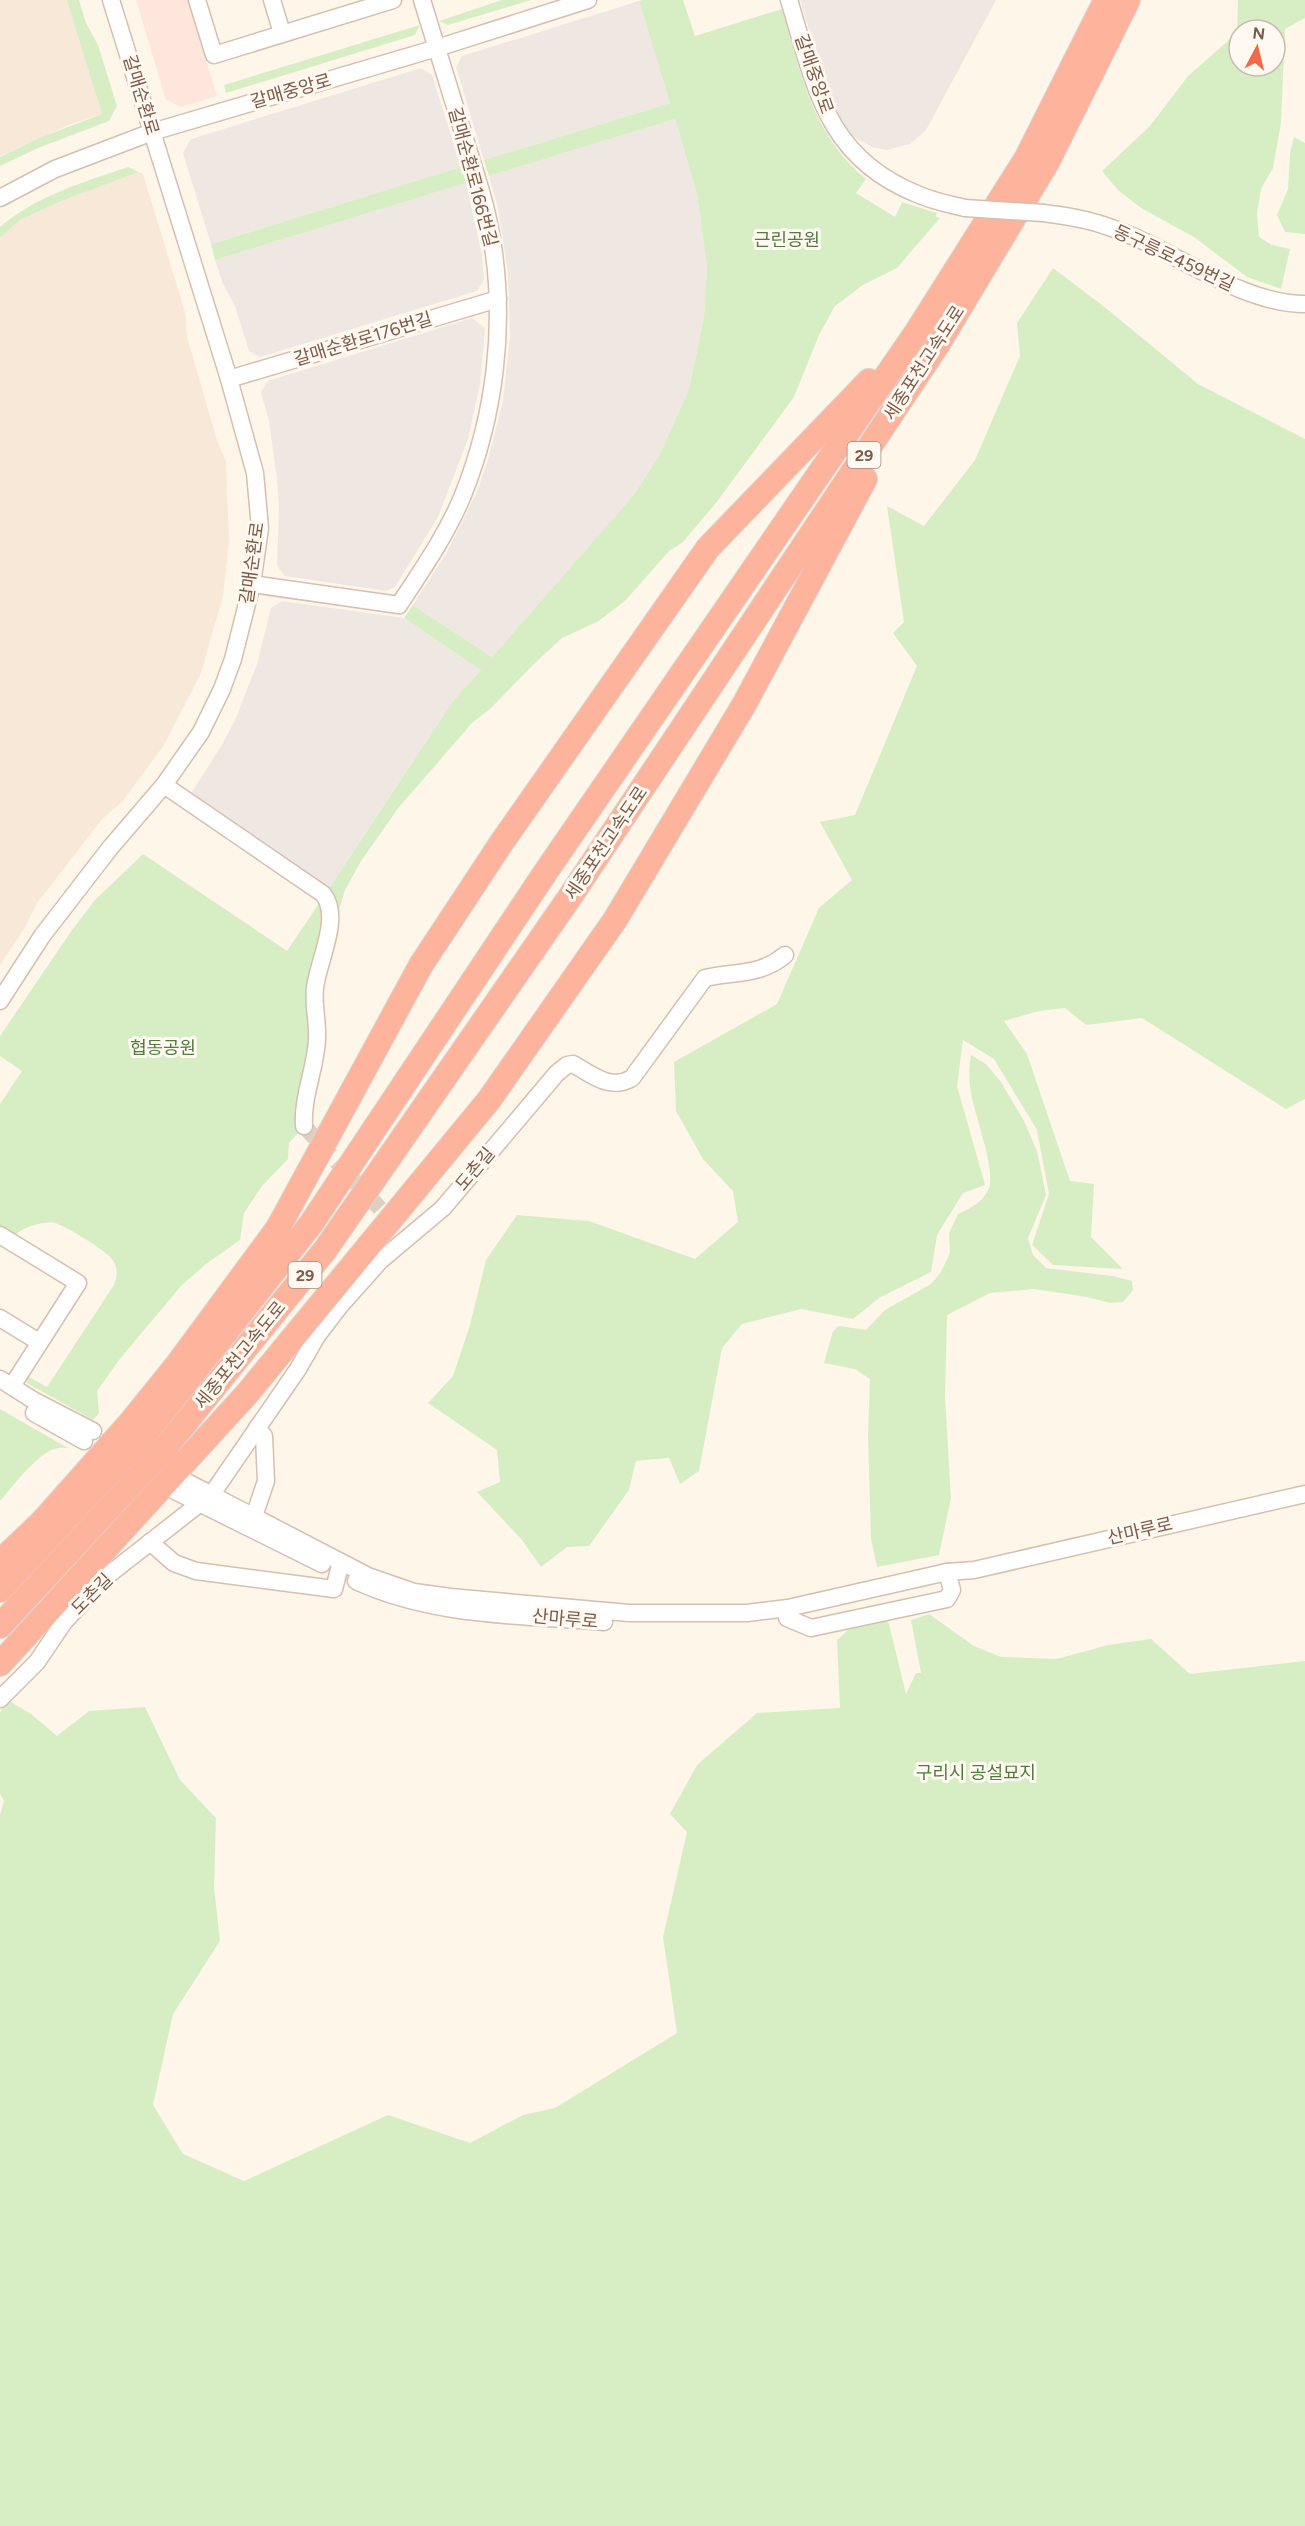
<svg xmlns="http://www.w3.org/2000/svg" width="1305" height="2526" font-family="Figtree,'Noto Sans KR',sans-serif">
  <rect width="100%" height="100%" fill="#fef6e9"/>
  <g fill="#f7e8d7">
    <path d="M0,0H69L102,114L71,124L0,156Z"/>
    <path d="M139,172L143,174L185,312L187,337L217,440L226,462L229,543L223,596L201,673L164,745L122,802L103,818L37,903L26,926L0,965V238L20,220L59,202Z"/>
  </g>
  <path fill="#ffe6dd" d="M136,0H188L217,96L181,107L166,100Z"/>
  <g fill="#efe8e2">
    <path d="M800,0H996L926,130L910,144L887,150L872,147L850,135L839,117L827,88Z"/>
    <path d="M639,1L670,103L484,160L456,67L462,56Z"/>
    <path d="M421,68L432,75L461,167L211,244L183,153L191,139Z"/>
    <path d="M675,119L697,194L707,267L704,317L689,389L659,456L632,497L492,657L413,605L447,552L476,494L487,463L503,401L510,336L508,272L498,208L489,176Z"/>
    <path d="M466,183L482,255L484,280L477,291L260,357L249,351L235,306L223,284L215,260Z"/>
    <path d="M472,318L485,328L480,384L468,439L438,517L395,587L386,591L285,576L277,566L279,507L277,479L269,421L261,392L268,381Z"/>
    <path d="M282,601L404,618L481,670L453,701L328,890L193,800L192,792L223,743L236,718L257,664L271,608Z"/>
  </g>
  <g fill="#d7eec5" fill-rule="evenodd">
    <path d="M67,0H79L86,23L98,45L117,106L109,121L38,148L0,166V157L2,156L39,138L102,114Z"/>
    <path d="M502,0H531L448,25L439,21Z"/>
    <path d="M643,0H683L695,36L782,9C801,74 812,134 866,179L856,193L895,217L902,202L937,213L936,217L940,218L897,268L863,285L835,306L819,335L794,397L716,503L683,542L669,551L625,601L597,622L562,638L537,661L490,709L472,723L421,782L399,807L361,861L345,890L335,923L328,890L453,701L481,670L404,618L413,605L492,657L632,497L659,456L689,389L704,317L707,267L697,194L675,119L489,176L484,160L670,103L639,1Z"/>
    <path d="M1238,0H1305V18L1285,29L1281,123L1273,168L1261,189L1257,213L1259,237L1272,245L1290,249L1281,289L1247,277L1194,237L1141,208L1118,190L1102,171L1150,126L1188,76L1237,33ZM1239,30H1275V66H1239Z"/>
    <path d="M420,25L415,35L226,93L224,85Z"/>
    <path d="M1294,137L1305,143V234L1285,232L1277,215L1288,189L1290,153Z"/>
    <path d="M128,167L139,172L59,202L20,220L0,238V227C36,196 84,182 128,167Z"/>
    <path d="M461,167L466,183L215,260L211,244Z"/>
    <path d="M1053,268L1107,309L1198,384L1305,439V1099L1286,1109L1142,1018L1086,1025L1065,1008L1039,1011L1004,1021L1027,1054L1070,1181L1094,1184L1091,1237L1123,1269L1053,1265L1032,1245L1049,1194L1037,1130L994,1059L963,1040L957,1086L985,1185L963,1193L937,1235L931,1272L879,1298L853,1319L801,1309L742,1324L722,1348L699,1471L680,1484L669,1458L636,1461L629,1490L589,1546L567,1547L541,1567L522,1540L477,1492L500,1482L497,1450L428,1403L453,1376L470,1325L486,1260L517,1215L589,1221L695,1259L738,1222L733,1191L703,1159L676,1111L674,1062L777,1004L819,908L852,880L820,822L855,815L917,666L893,633L904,622L887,506L924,526L975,460L1020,356L1017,323Z"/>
    <path d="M143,854L287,951L320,902L324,907L307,1054L295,1110L300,1131L289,1143L288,1159L262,1186L244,1213L240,1240L206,1264L181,1286L119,1360L97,1391L99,1413L93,1420L27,1383L25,1375L47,1387L114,1285C117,1278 118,1270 114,1262C109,1252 66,1226 55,1223C44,1221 22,1227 15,1236L0,1226V1104L22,1071L0,1056V1036L72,930L95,900Z"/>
    <path d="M971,1055L986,1064L1001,1082L1024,1121L1037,1151L1046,1195L1028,1238L1033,1255L1046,1268L1113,1276L1132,1281L1133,1290L1123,1302L1110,1303L1087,1297L1034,1289L990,1293L947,1315L945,1398L951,1498L939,1555L877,1567L871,1538L868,1436L870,1379L855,1369L824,1363L833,1331L839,1326L866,1330L885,1310L931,1284L941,1272L950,1253L949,1233L958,1214C971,1208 983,1202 989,1188C995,1170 978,1124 974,1106C969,1089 968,1072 971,1055Z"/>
    <path d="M0,1409L68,1448C65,1448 59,1447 55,1449C38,1453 12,1487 0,1501Z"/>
    <path d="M929,1614L974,1646L1001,1657L1057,1659L1108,1645L1151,1639L1190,1674L1305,1661V2526H0V1815L4,1801L0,1794V1713L6,1699L31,1714L57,1736L89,1711L145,1707L180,1780L216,1818L214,1887L220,1941L173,2014L153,2105L183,2154L244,2181L388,2115L470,2143L523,2115L555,2108L677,2033L663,1937L687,1832L670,1814L697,1765L757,1713L840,1708L837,1640L856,1623L885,1618L889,1624L906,1694L916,1673H921L911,1620Z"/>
  </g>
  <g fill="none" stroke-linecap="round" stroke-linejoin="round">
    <path stroke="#decfc1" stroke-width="16" stroke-dasharray="16 8" stroke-linecap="butt" d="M304,1126L397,1227"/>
    <defs>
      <g id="minor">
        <path d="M197,0L214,55L393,0"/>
        <path d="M272,0L282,33"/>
        <path d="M789,0C815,85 825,157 917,194C932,201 949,204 965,208"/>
        <path d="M0,198L55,169L152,132L437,48L588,0"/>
        <path d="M1043,213C1077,217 1100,222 1132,236C1185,259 1246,304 1305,304"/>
        <path d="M229,379L498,299"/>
        <path d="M252,584L399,605C422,570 447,534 463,495C495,415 506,325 492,240C487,206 475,172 465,139C451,93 436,46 422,0"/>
        <path d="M164,785L323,894C342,917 318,961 315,988C313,1005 318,1022 317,1039C316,1068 302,1096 304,1126"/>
        <path d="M0,1001L42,936L110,848L164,785L201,732L222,689L233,659L252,584L260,528L255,473L229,379L111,0"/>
        <path d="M0,1235L78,1283L12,1386"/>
        <path d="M0,1318L39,1342"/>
        <path d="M0,1379L33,1400L93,1431"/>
        <path d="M34,1413L84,1441"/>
        <path d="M185,1481L368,1576L414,1592L450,1597L629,1613H747L788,1608L947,1572L974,1570L1305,1494"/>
        <path d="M175,1491L322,1564"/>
        <path d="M212,1494L298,1369L317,1336L340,1306L380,1261L443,1208L557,1073L567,1065L573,1064C592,1075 611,1091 632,1078L705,978C735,971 760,976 785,955"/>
        <path d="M250,1528L266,1481L264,1436L257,1428"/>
        <path d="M150,1542L174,1563L196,1571L334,1589L341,1562"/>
        <path d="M356,1581C433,1617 521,1615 604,1622"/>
        <path d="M787,1618L811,1628L947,1599L952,1590L947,1572"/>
        <path d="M0,1699L37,1662L64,1622L107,1576L199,1504"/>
      </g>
      <g id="highway">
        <path d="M0,1562L43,1521L131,1422L177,1365L278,1228L421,965L502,842L708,548L869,381"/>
        <path d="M0,1590L146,1433L311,1224L545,873L918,330L1026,159L1106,0"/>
        <path d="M0,1626L165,1448L325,1250L572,894L938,344L1048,161L1128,0"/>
        <path d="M0,1664L246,1395L489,1100L615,920L745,703L865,479"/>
      </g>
    </defs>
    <use href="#minor" stroke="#d5bfb0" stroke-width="19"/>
    <use href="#highway" stroke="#ddd4d0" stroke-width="26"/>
    <use href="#minor" stroke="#fff" stroke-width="16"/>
    <use href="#highway" stroke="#fdb39c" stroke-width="24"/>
    <defs>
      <path id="minor-bridge" d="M965,208L1043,213"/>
    </defs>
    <use href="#minor-bridge" stroke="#d5bfb0" stroke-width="19" stroke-linecap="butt"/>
    <use href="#minor-bridge" stroke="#fff" stroke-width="16"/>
  </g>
  <g text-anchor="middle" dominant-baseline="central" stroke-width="6" stroke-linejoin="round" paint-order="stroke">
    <g fill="#fff9f1" stroke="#a38a7b" stroke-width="1.5">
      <rect x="847.5" y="442" width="33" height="26" rx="4.5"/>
      <rect x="288.5" y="1262" width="33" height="26" rx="4.5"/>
    </g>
    <g font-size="16" font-weight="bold" fill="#7c5b49">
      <text x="864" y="455">29</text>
      <text x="305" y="1275">29</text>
    </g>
    <g font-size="18" fill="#7c5b49" stroke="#fff9f1">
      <text transform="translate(814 74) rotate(71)">갈매중앙로</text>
      <text transform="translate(291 91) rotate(-16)">갈매중앙로</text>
      <text transform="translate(141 95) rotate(73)">갈매순환로</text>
      <text transform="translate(473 177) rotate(75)">갈매순환로166번길</text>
      <text transform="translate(1174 258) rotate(25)">동구릉로459번길</text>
      <text transform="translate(363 339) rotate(-17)">갈매순환로176번길</text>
      <text transform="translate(924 363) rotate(-57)">세종포천고속도로</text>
      <text transform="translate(252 563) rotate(-82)">갈매순환로</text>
      <text transform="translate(606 843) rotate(-56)">세종포천고속도로</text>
      <text transform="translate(475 1169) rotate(-50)">도촌길</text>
      <text transform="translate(240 1355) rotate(-51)">세종포천고속도로</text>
      <text transform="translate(1140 1531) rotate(-13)">산마루로</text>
      <text transform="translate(92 1594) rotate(-45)">도촌길</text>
      <text transform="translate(565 1619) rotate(5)">산마루로</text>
    </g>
    <g font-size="18" fill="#517c3d" stroke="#fff9f1">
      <text x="787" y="240">근린공원</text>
      <text x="163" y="1048">협동공원</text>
      <text x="976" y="1773">구리시 공설묘지</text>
    </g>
  </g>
  <g transform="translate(1257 48) rotate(7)"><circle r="28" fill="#fff9f1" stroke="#cbbaae" stroke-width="1.5"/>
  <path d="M0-4.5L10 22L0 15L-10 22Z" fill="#f16946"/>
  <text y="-9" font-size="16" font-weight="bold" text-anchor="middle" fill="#7c5b49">N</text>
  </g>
</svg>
